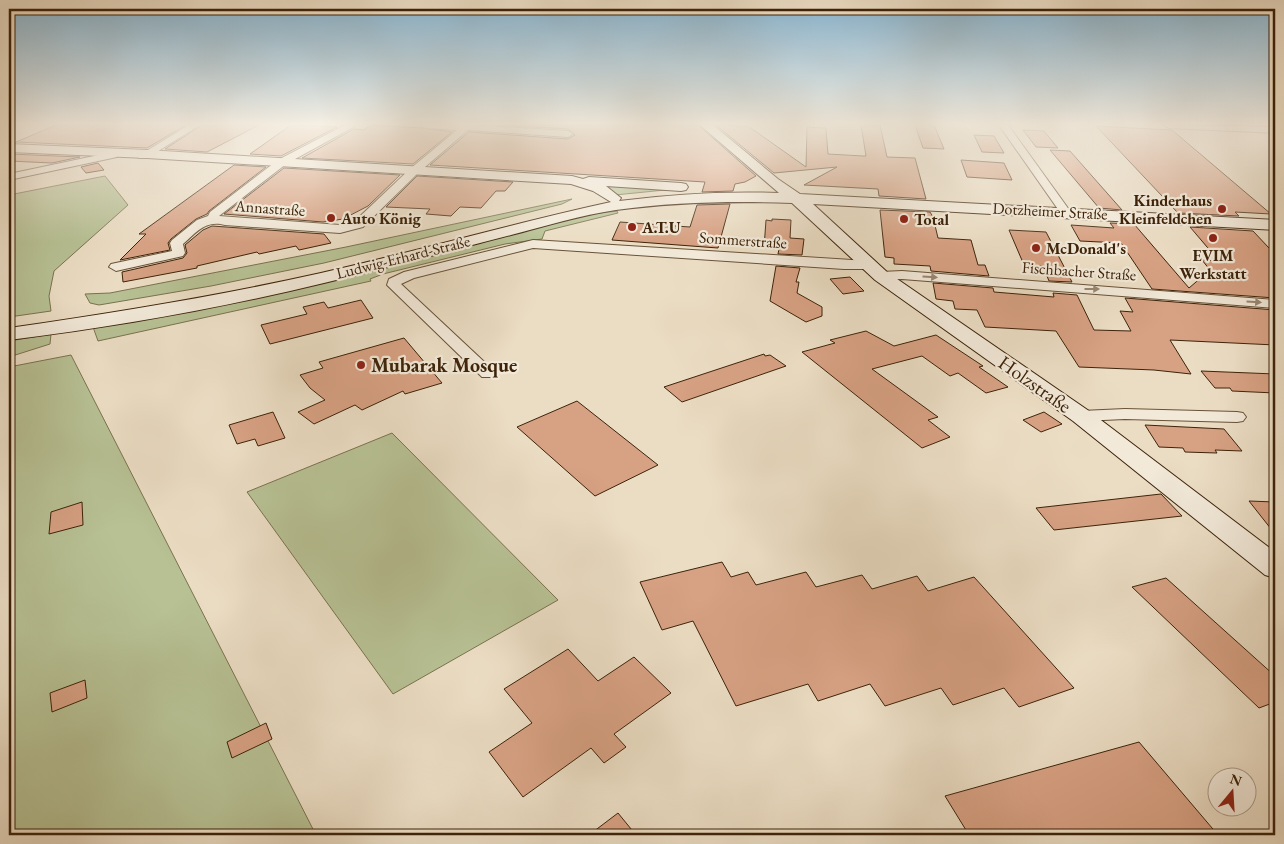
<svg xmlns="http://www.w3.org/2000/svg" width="1284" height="844" font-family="'EB Garamond',serif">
  <rect width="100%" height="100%" fill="#ebddc4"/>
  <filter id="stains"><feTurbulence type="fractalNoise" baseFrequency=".004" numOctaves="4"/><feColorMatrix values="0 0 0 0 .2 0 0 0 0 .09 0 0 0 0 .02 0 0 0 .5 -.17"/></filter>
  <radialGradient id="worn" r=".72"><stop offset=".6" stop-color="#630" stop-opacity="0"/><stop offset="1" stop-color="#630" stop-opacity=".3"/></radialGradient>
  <g fill="#b7c194" stroke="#7a724e">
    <path d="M105,176L128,205L54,271L49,296L51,311L9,317V195Z"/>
    <path d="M598,185L675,189L615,195Z"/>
    <path d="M572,199L562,204L324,263L211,286L99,305L90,303L85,294L110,293L346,247Z"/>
    <path d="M617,211L618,213L545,231L542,239L505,244L383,274L370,279L371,281L98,341L93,327L593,214Z"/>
    <path d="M51,334L50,344L9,357V341Z"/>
    <path d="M71,355L316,835H9V367Z"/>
    <path d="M392,433L558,600L393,694L247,492Z"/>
  </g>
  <g fill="#d7a183" stroke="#3d2309">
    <path d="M56,125H186L147,148L16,142Z"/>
    <path d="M202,125H259L207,152L165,149Z"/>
    <path d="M291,125L337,127L281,156L250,154Z"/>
    <path d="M371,125L422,128L452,132L413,164L302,158L354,129L364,130Z"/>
    <path d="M499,125H698L756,176L745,182L735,184L733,191L702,192L705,182L430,165L469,132L568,139L575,135L568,129Z"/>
    <path d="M716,125H737V127L748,126L806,167L807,127L826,128L828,154L863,156H866L861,125H880L887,157L915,158L926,199L879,196L878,189L804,185L837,167L774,173Z"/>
    <path d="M915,125H934L944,149L923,148Z"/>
    <path d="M1096,126L1172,130L1271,214L1235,212L1239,216L1178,213Z"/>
    <path d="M1023,130L1044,131L1058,148L1036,147Z"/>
    <path d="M974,135L994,136L1004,153L982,152Z"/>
    <path d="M1050,150L1070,151L1122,210L1099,208Z"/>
    <path d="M9,154L80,157L52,163L9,161Z"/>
    <path d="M961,160L1004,163L1012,180L967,177Z"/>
    <path d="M98,163L104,170L86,173L81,167Z"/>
    <path d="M234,165L266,167L209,211L207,214L196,219L171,239L168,243L170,250L120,260L146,234H139Z"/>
    <path d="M284,168L400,175L368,206L343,219L323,222L224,214Z"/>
    <path d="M417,176L513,182L505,191H496L481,208L460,207L451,216L426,214L430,209L386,207Z"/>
    <path d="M730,204L718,248L612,240L620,222L690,227L697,205Z"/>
    <path d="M880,210L930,212L933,217L938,238L971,240L978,265H985L989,276L931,271L930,266L894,264V258L885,257Z"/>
    <path d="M772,219L791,220L790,238L804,239L802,255L778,254L779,249L764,248L766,220L772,221Z"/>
    <path d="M1110,223L1134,224L1189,288L1210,270L1202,260L1219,261L1190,227L1253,231L1269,248H1275V298L1152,289L1121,243L1080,241L1071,225L1114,228Z"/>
    <path d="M212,226L324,234L331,243L299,250L296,246L259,254L257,252L197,266V268L123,282L122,272L183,258L187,253L185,245L203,230Z"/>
    <path d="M1009,230L1046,232L1072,282L1049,281L1043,266L1024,265Z"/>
    <path d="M776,266L800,268L796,282H799L797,293L822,307V316L806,322L770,301Z"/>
    <path d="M850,277L864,291L843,294L830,279Z"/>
    <path d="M933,283L993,288L994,292L1054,297L1053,293L1077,295L1094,330L1131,331L1120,311L1133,312L1125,298L1275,310V345L1170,340L1191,374L1154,370L1079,367L1056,331L985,327L977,310L955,309L953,301L936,299Z"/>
    <path d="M361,300L373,318L270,344L261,325L307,314L303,307L324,302L328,308Z"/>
    <path d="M866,331L894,346L936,335L983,366L979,367L1008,387L986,393L958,373L950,376L922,356L872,369L938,417L928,420L950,437L922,448L802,352L835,343L830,340Z"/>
    <path d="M404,338L442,383L405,394L403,391L362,410L355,405L314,424L298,412L325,400L310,388L300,375L323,368L319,362Z"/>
    <path d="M764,354L765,356L770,355L786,366L682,402L664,387Z"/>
    <path d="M1201,371L1275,374V393L1232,391L1230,388H1215Z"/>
    <path d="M577,401L658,465L595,496L517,427Z"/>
    <path d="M273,412L285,438L258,446L255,439L237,444L229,425Z"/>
    <path d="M1044,412L1062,424L1041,432L1023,420Z"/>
    <path d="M1145,425L1224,429L1242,451L1215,450L1217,453L1185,452L1183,448L1159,447Z"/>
    <path d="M1161,494L1182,516L1054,530L1036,508Z"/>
    <path d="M1249,501L1275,502V534Z"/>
    <path d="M82,502L83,525L49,534L51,512Z"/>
    <path d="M722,562L731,577L748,572L756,585L806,572L816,587L862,575L872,589L917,576L928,591L974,577L1074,688L1019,707L1004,688L953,705L941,688L885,706L870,684L818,701L808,684L736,706L693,621L662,630L640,582Z"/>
    <path d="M1166,578L1275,676V702L1259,708L1132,587Z"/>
    <path d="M568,649L598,681L634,657L671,693L614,734L626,747L604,763L591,748L523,797L489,752L532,723L504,689Z"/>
    <path d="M85,680L87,698L52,712L50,693Z"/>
    <path d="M266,723L272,739L232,758L227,742Z"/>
    <path d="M1139,742L1218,835H969L945,796Z"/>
    <path d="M618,813L636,835H589Z"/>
  </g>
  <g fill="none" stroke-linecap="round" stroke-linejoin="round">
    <defs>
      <g id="street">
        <path d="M189,125H200L147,158H139L138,156Z"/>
        <path d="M345,125H357L286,164L219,216L340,225L355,221L410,169L457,130L425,128L421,125H469L568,131L573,134L568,137L468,130L418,173L363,227L340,233L225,225C205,220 197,232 183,244L185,253L183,256L116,271L109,267L111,264L172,251L170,243L172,240L197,220L208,216L210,212L278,160Z"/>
        <path d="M999,125H1008L1070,211L1072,213L1070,215H1062Z"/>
        <path d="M1164,125L1275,127V133L1169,128Z"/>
        <path d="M113,152L117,153V157L9,180V174Z"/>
        <path d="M533,240L868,261L875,265L868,269H844L533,248L414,278L401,284L494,371L496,374L494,377H482L387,285L389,279L404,272Z"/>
        <path d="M902,271L1275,300V308L902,279L881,280L874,276L881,272Z"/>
        <path d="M1125,409L1237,412L1243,413L1246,417L1243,421L1237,422L1125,419L1081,421L1075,420L1072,416L1075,412L1081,411Z"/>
      </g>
      <path id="secondary" d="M700,125H713L778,179L800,194L1275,220V230L813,204L887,272L1089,411L1275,552V578L1265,575L1073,421L875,280L792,203C733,201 675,202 616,210C581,215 546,226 511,235C449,251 387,268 324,283C221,308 114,327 9,340V328C114,313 218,296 321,273C418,251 514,223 611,202L593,191L571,184L147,158L9,152V144L147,150L572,176L583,179L589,177L681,183L686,184L688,187L686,190L681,191L606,186L621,198L619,201C673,194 725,191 779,193Z"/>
    </defs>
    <use href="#street" stroke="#685238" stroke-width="2"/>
    <use href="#secondary" stroke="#3d2309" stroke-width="2"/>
    <use href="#street" fill="#f2e9d9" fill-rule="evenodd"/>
    <use href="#secondary" fill="#f2e9d9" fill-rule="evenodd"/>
  </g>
  <defs><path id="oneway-solid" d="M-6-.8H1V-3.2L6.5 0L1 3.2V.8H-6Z" transform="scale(1.25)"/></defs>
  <g fill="#988671">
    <use href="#oneway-solid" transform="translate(930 277) rotate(4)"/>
    <use href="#oneway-solid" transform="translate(1092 289)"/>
    <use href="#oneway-solid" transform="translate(1254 302) rotate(4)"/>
  </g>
  <linearGradient id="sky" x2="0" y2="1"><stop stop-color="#88b7d4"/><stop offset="0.51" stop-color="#f6f0e4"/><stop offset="1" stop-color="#f6f0e4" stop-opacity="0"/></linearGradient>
  <rect width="1284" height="243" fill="url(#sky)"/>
  <g fill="#8f2418" stroke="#f2e9d9" stroke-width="2">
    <circle cx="1222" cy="209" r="5"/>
    <circle cx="331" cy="218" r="5"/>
    <circle cx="904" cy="219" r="5"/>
    <circle cx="632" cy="227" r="5"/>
    <circle cx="1213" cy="238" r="5"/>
    <circle cx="1036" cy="248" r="5"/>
    <circle cx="361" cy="365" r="5"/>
  </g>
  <g text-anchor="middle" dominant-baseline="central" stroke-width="4.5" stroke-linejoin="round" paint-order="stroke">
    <g font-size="16" font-weight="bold" fill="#3d2309" stroke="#f2e9d9" text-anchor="start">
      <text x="1212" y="200" text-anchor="end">Kinderhaus<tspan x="1212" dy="18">Kleinfeldchen</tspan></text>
      <text x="341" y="218">Auto König</text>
      <text x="914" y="219">Total</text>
      <text x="642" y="227">A.T.U</text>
      <text x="1046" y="248">McDonald's</text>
      <text x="1213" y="255" text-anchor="middle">EVIM<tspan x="1213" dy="18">Werkstatt</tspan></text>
    </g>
    <g font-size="16" fill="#3d2309" stroke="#f2e9d9">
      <text transform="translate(270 208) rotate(4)">Annastraße</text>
      <text transform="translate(1050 211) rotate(3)">Dotzheimer Straße</text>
      <text transform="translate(743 240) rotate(4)">Sommerstraße</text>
      <text transform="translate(403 257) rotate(-14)">Ludwig-Erhard-Straße</text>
      <text transform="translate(1079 271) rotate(4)">Fischbacher Straße</text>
    </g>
    <g font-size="20" font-weight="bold" fill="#3d2309" stroke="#f2e9d9" text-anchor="start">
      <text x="371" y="365">Mubarak Mosque</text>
    </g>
    <g font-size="20" fill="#3d2309" stroke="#f2e9d9">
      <text transform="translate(1035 384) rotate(35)">Holzstraße</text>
    </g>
  </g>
  <rect width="1284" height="844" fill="none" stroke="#ebddc4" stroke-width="30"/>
  <rect x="10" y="10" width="1264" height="824" fill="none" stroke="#3d2309" stroke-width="2.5"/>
  <rect x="15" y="15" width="1254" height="814" fill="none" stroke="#3d2309"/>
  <g transform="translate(1232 792) rotate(18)"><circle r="24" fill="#f2e9d9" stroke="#aa9a86"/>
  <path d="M0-4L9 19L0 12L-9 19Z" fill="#8f2418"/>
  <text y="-8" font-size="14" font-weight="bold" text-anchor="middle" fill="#3d2309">N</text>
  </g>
  <rect width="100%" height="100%" filter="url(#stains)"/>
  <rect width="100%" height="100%" fill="url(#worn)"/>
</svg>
